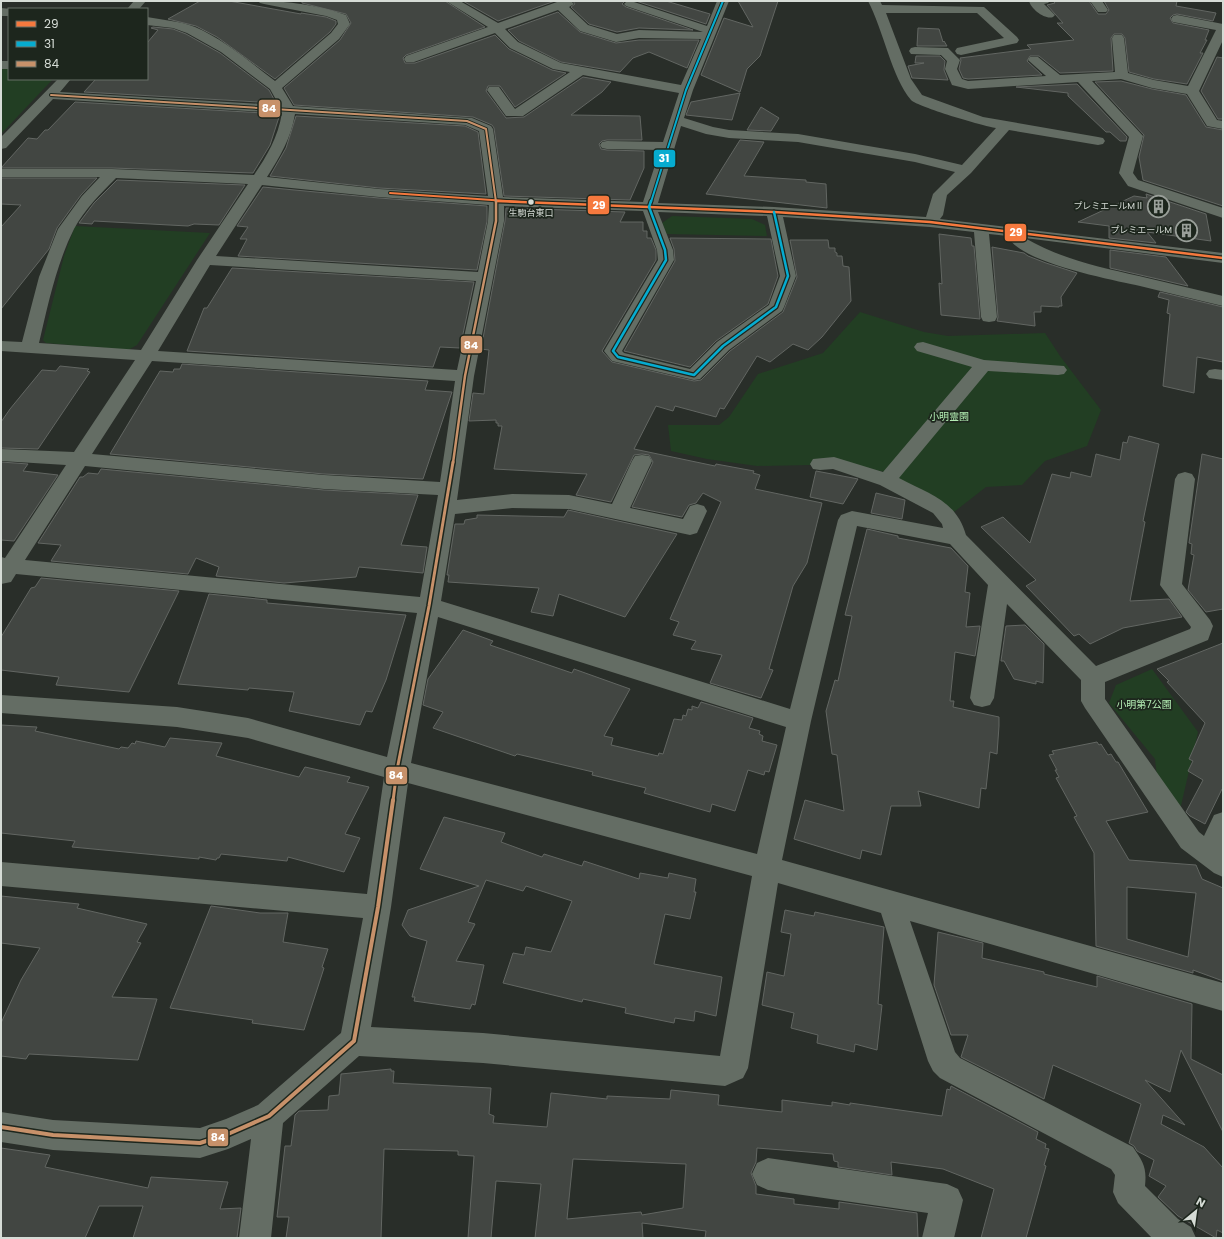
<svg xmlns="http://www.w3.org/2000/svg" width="1224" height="1239" font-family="Poppins,'Noto Sans JP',sans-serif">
  <rect width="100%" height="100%" fill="#292e29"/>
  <g fill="#223e23">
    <path d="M1,68H9V79H53L1,134Z"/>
    <path d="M672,216L752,219L765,225L767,236L667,234L662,223Z"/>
    <path d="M75,226L210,233L137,345L128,350L46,343L43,340L64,256Z"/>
    <path d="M860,312L924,332L948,336L1045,333L1060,356L1101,410L1087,446L1045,461L1022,485L986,487L954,512L884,472L826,458L811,465L757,466L707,459L671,451L668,425H719L729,417L758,374L823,353Z"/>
    <path d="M1152,669L1198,732L1180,810L1157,777L1155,759L1109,703L1116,685Z"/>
  </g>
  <g fill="#424642" stroke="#626662" fill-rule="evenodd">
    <path d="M200,1H229L301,14V13L326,17L336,21V24L330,32L275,79L217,37L196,26L168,19Z"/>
    <path d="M302,1H445L485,27L406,55L403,58L405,63H415L495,35L509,49L552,70L566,73L515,107L500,86H488L486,91L506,118L524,117L583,77L611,82L602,92L571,115L640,116L642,140H607L602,141L599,144L601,149L607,150L644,151V168L630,200L504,196L494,128L492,125L473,117L294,105L284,88L340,40L351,23L346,14L302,3Z"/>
    <path d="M463,1H555L498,21Z"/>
    <path d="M573,1H625L622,4L626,7L693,30L639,28L617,32L589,24L571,7L575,4Z"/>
    <path d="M636,1H666L710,14L706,24Z"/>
    <path d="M738,1H778L760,56L747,69L740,92L701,75L724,18L753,27Z"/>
    <path d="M1053,1H1089L1098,14H1106L1109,10L1104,1H1177L1176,6L1216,13L1213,21L1177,14L1173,15L1170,18L1173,23L1209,30L1205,40H1207L1200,53H1203L1187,84L1154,79L1129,72L1125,38L1122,34H1114L1111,38L1113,71L1060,73L1039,56H1030L1027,61L1042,75L968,79L963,78L959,69L961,60L960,58L1031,49L1027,45L1074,40L1057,23H1063L1047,5L1055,3Z"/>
    <path d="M558,12L580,32L616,43L639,40H699L687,68L649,52L633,58L620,72L561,62L519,41L508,30Z"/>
    <path d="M153,27L173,29L186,34L220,53L269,90L276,103L84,92L96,79H147V43L158,30L151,28Z"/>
    <path d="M918,28L939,29L943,42L944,41L947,46H917Z"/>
    <path d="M916,56H940L945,61L944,70L948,80L912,78L908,66L924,63H915Z"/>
    <path d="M1217,57L1223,58V119H1218L1201,91Z"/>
    <path d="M1121,81L1152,89L1186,95L1206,127L1223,130V206L1143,180L1139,157L1144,135L1095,82Z"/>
    <path d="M1077,84L1127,137L1126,141H1120L1110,132H1106L1068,96V93L1016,87Z"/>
    <path d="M740,93L732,120L686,115L691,102Z"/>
    <path d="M75,102L280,114L270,145L253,173L112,168H1L28,138L37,139L45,130H48Z"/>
    <path d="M761,107L779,118L771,131L747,130Z"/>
    <path d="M296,116L465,126L478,132L486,194L379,188L270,176L286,148Z"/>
    <path d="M740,140L764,142L744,176L806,180V182L826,184L827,208L706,194Z"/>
    <path d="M1,178H97L81,195L57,228L49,249L1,309V227L21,205L1,204Z"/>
    <path d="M117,180L245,185L219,225L194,224L188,226L94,221L92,224L79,223L94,203Z"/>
    <path d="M263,187L379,198L487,206V221L477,270L238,256L247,239H240L248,227L237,226Z"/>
    <path d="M1146,194L1206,214L1211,241L1147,232L1156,243L1109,238V226L1078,222L1134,196L1147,198Z"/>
    <path d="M506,208L625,212L620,222H643V231H647V238H651L656,250V260L602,351L612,362L694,381L701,380L730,351L783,312L797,277L790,240H828L829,248H835V252L837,253V256H842L843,266L849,267L851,301L822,337L808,350L793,344L770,362L757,356L724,409L720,408L716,417L675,406L673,411L656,406L634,449L715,466L716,464L754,471L753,473L760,475L755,489L822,503L807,563L793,586L769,669L773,670L761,698L710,683L722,655L691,649L696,641L673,635L679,622L670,619L721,502L703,493L696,503L689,505L682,517L632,507L653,462L649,455L642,454L634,455L611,502L576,495L587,474L494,469L502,426H498V423H496V420L469,421L473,393L484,394L489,350L481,349L505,221Z"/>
    <path d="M939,234L971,238L972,246H974L980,319L941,315L939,283L942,284Z"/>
    <path d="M670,238L771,239L778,276L768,304L716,341L690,367L624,351L675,261L674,249Z"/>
    <path d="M992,247L1024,253L1028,256L1046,263L1077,273L1061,297L1062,306H1059V307L1041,306V312H1034L1035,326L997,321L998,317Z"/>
    <path d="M1110,250L1166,257L1188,286L1110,268Z"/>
    <path d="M232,268L474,282L460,348L440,347L433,367L187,351L204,308H207Z"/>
    <path d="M1160,292L1223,307V362L1197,357L1194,393L1163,386L1170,314L1167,313L1169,300L1158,297Z"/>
    <path d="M182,364L428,381L425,390L452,392L423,479L324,474L110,454L160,371L173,372L174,369H180Z"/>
    <path d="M60,366L89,369L87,371L90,372L38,449L1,448V422L10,409L42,370L56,371Z"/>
    <path d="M1129,436L1159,444L1143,521L1145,522L1130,601L1169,599L1182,617L1123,628L1090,644L1079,634L1074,636L1026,586L1036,580L981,527L1003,517L1030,543L1052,474L1070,478L1071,472L1091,477L1096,454L1120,460L1123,442L1127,443Z"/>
    <path d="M1202,454L1223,459V609L1206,612L1188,590L1194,555L1191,554L1192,544L1189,543Z"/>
    <path d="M1,462L28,464L23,471L58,475L14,541L1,540Z"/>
    <path d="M101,469L324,490L418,495L401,545L427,547L423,573L359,567L356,577L284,583L216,576L219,567L196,558L188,574L51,561L61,545L38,543L80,477H83L88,473L98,474Z"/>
    <path d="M816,471L853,478L858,479L843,504L810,497Z"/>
    <path d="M876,493L905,500L902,519L871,513Z"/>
    <path d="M568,510L677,534L625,617L559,594L553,616L531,612L539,588L448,582L449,575H447L455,524H464L465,520L477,518V515L564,517Z"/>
    <path d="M867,529L898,536V538L951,548L968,566L965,592L970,593L966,627L980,626L975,656L955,652L950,701H954L953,707L999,717V726L997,754L990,752L986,789L981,788L979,808L918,791L921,806H891L881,855L862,850L860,859L794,839L805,800L844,811L837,755L832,754L826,711L835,680L838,681L852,616L845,615Z"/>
    <path d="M41,578L179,591L129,692L56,685L59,677L1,670V637L31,588L35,587Z"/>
    <path d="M209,594L267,600V603L406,615L386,680L372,712L366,711L360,725L289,711L294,692L249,688L248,690L178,684Z"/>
    <path d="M1025,625L1044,644L1043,683L1036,681V684L1014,679L1004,661H1001L1006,626Z"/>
    <path d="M463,630L493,641L490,645L572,673L574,669L630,689L604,736L613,738L611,745L658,756L659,753L663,754L674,719L682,720L683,715L686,716L688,709L692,710V706L698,708L701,702L753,718L749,728L760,731L759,734L763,736L762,741L777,745L769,772L765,771L764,775L748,770L735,811L712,804L710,812L644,793L646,788L592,775L593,772L517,754L515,756L433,728L443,712L423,705L428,679Z"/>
    <path d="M1223,643V790L1222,789L1205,824L1190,816L1186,812L1203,780L1188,771L1193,761L1189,759L1205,723L1167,682L1169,681L1157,669Z"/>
    <path d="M1,725L37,727L35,731L119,749L121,747L128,748L132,743L135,744L136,741L165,747L170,738L222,743L216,756L299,777L305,767L350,777L347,782L369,787L345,834L360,838L344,872L288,857L287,861L221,854L219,858H217L216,860L199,857V859L72,847L75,841L1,833Z"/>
    <path d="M1097,742L1099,745L1101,744L1108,755L1111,754L1116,762H1118L1148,812L1106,821L1129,860L1196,865L1202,879L1223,888V981L1193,970V973L1096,946L1094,853L1074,817L1077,816L1056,778L1059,777L1055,770H1057L1049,755L1054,754L1052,751ZM1127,887L1196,893L1188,957L1127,939Z"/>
    <path d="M444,817L505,833L501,842L542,857L544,854L582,866L584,861L639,879L640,873L668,878L669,873L696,879L694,892H696L690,919L665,914L654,964L722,977L716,1016L695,1011L694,1021L675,1018L674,1023L625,1013L626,1008L583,999L582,1002L503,983L513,953L524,955L526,947L551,952L572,901L526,886L523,891L486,880L468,922L475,924L456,961L484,965L475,1005L472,1004L470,1009L414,1001L415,997H412L427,941L410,936L402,925L408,910L479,886L420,869Z"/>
    <path d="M1,896L79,904L77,908L147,924L137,942L141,943L112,997L157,999L138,1060L29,1054L26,1059L1,1056V1023L21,980L40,948L1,943Z"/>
    <path d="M211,906L260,913H288L283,942L328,949L322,967L324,968L304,1030L252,1023L253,1020L170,1008Z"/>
    <path d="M785,910L814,916L815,912L884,927L878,1004L882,1005L877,1050L855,1044L854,1052L817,1043L818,1035L791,1028L794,1013L762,1005L767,972L784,976L791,934L781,932Z"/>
    <path d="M938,932L983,943L982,958L1044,972V974L1097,987V976L1192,1004L1191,1059L1223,1075V1132L1181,1050L1170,1092L1145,1080L1185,1125L1163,1115L1161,1124L1204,1147L1223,1168V1233L1217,1230L1216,1238L1178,1216L1158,1197L1166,1186L1149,1176L1154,1160L1137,1151L1134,1146L1129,1143L1141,1104L1053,1065L1044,1099L961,1057L968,1035H951L934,985Z"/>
    <path d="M391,1069V1071H394L393,1083L491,1088L489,1114L494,1116L493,1123L547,1127L551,1093L607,1099V1096L670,1099L671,1090L719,1095L718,1105L782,1112V1100L832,1106V1102L850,1105V1103L942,1116L947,1089L950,1090L951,1086L1038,1132L1036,1139L1046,1144L1045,1148L1049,1149L1044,1165L1046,1166L1026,1238H981L994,1189L943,1169L891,1162L892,1175L838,1167V1162L834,1161L833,1154L757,1148L756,1162L751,1173L756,1186V1194L794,1199V1204L839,1209V1202L917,1213L918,1238H705L706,1231L642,1223L643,1238H535L541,1184L496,1181L491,1238H468L474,1156L458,1155V1151L384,1149L381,1238H286L289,1217H277L285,1146H291L295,1115L299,1111L328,1110L329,1096L339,1095L341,1074ZM573,1159L686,1164L683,1208L642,1215L641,1212L567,1219Z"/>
    <path d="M1,1148L50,1155L45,1167L148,1188L151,1177L228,1182L220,1209L241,1208L237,1238H133L143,1206H99L85,1238H1Z"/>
  </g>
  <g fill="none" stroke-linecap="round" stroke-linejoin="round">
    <g fill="#646d64" fill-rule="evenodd">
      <path d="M134,1H146L139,9H127Z"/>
      <path d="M258,1C288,1 318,5 346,15L350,24L339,39L282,88L293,106L472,118L491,126L493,129L503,197L643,202L660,150L607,149L602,148L600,145L602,142L607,141L663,142L679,93L583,75L523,116H506L487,90L489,87H499L515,109L570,72L553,69L510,48L495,33L414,62H406L404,59L406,56L488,27L446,1H460L498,23L557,2L556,1H571L574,4L569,7L588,25L617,34L639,30L703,32L626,6L624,4L626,2H634L707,26L717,1H729L693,90L684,118L713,127L729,130L798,134L915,154L962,165L996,128C983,126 918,107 911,100C892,78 883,29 868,1H880L882,5L984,7L1017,37L1019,40L1017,43L961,55L957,54L955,51L957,48L1004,38L977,13H886L911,79L922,95L983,117L1098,137L1103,138L1105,141L1103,144L1098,145L1009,130L971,173L947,195L943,215L940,219L1223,253V263L1025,238C1061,259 1099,267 1139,276C1167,283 1195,289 1223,296V306C1195,299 1167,293 1140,286C1113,280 1017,262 1008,236L989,234L997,317L995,321L989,322L983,321L981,317L974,232L930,227L783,217L796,276L784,307L782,311L729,350L700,379L694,380L612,361L604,351L658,260L657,250L643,211L504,206V221L474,376L457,500L512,494L569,495L612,504L632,461L635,456L642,455L649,456L652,461L630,508L683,519L690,506L697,504L704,506L707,511L697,533L690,535L569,509L512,508L455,514L441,601L790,709L838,520L841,515L852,511L943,528L942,524L933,513L880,485L833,469L820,470L813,469L810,464L813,459L834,457L883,472L972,367L917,351L914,347L917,343L923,342L984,360L1064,366L1067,370L1064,374L1058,375L988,371L899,478C929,494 956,500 966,535L1096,666L1190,629L1191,627L1160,585L1175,479L1178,474L1185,472L1192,474L1195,479L1182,584L1210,620L1213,626L1208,640L1105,682V699L1199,832L1204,836L1214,815L1223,812V877L1214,873L1181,848L1085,708L1081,701V680L1007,604L994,698L990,705L982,707L974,705L970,698L988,585L950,544L857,526L811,721L782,860L1223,983V1011L910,921L955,1052L960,1058L1133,1147C1143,1162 1147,1167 1145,1186L1178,1219L1191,1227L1196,1238H1152L1118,1203L1113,1192L1115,1175L1111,1169L940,1078L933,1071L928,1061L881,913L778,883L748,1068L743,1078L725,1086L483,1063L359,1056L283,1123L271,1238H239L251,1139L228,1149L200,1158L53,1150L1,1142V1112L53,1120L200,1128L226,1119L258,1105L341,1033L363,918L1,886V862L367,894L384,777L248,738L177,727L1,713V695L177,707L248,718L387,757L417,613L16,574L11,582L1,584V557L5,558L66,465L1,461V449L74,452L135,360L1,351V341L22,342L39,277L58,229L82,196L100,177H1V169H112L254,175C267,156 278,137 282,113L53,99L6,148L1,149V137L58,79H71L60,92L279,105L270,89L221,52L187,33L173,28L147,25V17C163,20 180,21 195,27C225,40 250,62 275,81L331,33L338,24L337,20L326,16L264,4L260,3ZM558,10L580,31L616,42L639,38L701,39L681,85L561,63L518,42L505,29ZM295,114L465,125L479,131L488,196L379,189L267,177C280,157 291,138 295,114ZM681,126L706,134L729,138L798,142L915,162L955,172L933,194L926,217L774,207L658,203ZM116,178L248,184L197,260L141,350L39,343C48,305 56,265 74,229C84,210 101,193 116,178ZM262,185L379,197L489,205L488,221L478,272L216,256ZM658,212L767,216L780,276L769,305L717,342L690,369L624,353L622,351L674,260L673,250ZM210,265L476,281L457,370L158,351ZM152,361L455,381L440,482L324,475L92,454ZM85,466L324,489L438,495L420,597L25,560ZM438,617L786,727L757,854L411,763ZM408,783L752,876L720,1056L483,1033L371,1027L391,907Z"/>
      <path d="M1029,1H1050L1048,3L1044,4L1055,15L1053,17C1045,20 1031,9 1029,1Z"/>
      <path d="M1090,1H1102L1108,10L1106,12H1098Z"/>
      <path d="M1,8L11,9H9V16H1Z"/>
      <path d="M1177,15L1223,24V40L1199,91L1217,120L1223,121V129L1207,126L1187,94L1152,88L1121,79L1092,81L1143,136L1133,173L1138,180L1223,208V218L1128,186L1119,173L1129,137L1078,82L968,89L952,85L945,69L947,61L941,55L911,54L909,51L911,48L915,47L948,48L960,60L957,69L962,79L968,81L1046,76L1028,60L1030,57H1038L1060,75L1115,72L1112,38L1114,35H1122L1124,38L1128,73L1154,80L1188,86L1216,30L1173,22L1171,19L1173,16Z"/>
      <rect x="1" y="61" width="8" height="8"/>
      <path d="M1215,369L1223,370V380L1209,378L1206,374L1209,370Z"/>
      <path d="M768,1158L947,1184L958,1189L963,1200L954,1238H922L928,1213L768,1190L757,1185L752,1174L757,1163Z"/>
    </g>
    <defs>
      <path id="bus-1-far1" d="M390,193L521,202"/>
      <path id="bus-1" d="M496,201L774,212L930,222L1223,258"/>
      <path id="bus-2-far1" d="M651,202L686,90L723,1"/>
      <path id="bus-2" d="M651,201L649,207L665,250L666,260L613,351L618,357L694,375L723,346L776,307L788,276L774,212"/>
      <path id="bus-3-far3" d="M51,95L467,121L486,129L496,202"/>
      <path id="bus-3-far2" d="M453,463L465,376L496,221V201"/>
      <path id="bus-3-far1" d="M393,801L397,770L429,606L453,462"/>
      <path id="bus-3" d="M1,1127L53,1135L200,1143L228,1134L269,1116L354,1041L378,907L393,800"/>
    </defs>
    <use href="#bus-1-far1" stroke="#1d261d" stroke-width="4"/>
    <use href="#bus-1" stroke="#1d261d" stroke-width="5"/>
    <use href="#bus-2-far1" stroke="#1d261d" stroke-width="4"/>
    <use href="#bus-2" stroke="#1d261d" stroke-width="5"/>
    <use href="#bus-3-far3" stroke="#1d261d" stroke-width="4"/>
    <use href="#bus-3-far2" stroke="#1d261d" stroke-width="5"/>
    <use href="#bus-3-far1" stroke="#1d261d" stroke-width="6"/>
    <use href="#bus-3" stroke="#1d261d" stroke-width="7"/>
    <use href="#bus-1-far1" stroke="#f6793e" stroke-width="2"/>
    <use href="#bus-1" stroke="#f6793e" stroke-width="2.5"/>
    <use href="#bus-2-far1" stroke="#06acd0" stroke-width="2"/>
    <use href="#bus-2" stroke="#06acd0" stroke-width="2.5"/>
    <use href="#bus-3-far3" stroke="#c7916a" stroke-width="2"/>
    <use href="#bus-3-far2" stroke="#c7916a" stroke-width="2.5"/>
    <use href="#bus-3-far1" stroke="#c7916a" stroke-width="3"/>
    <use href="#bus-3" stroke="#c7916a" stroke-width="4"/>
  </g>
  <defs>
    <symbol id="building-ring" viewBox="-11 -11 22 22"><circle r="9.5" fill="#1d261d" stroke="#999f99" stroke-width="1.5"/><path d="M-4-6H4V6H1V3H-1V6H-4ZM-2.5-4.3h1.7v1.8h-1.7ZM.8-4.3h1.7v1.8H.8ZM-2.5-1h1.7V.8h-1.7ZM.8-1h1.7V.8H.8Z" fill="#999f99"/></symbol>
  </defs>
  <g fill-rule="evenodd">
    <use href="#building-ring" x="1146" y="194" width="25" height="25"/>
    <use href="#building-ring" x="1174" y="218" width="25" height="25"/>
  </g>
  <circle fill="#d6dcd6" stroke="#1d261d" stroke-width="1.5" cx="531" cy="202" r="3.5"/>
  <g text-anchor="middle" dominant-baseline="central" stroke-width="3.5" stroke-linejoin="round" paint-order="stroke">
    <g font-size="9" fill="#d6dcd6" stroke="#1d261d" text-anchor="end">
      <text x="1144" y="206">プレミエールMⅡ</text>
      <text x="1172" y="230">プレミエールM</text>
    </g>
    <g font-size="9" fill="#d6dcd6" stroke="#1d261d">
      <text x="531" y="213">生駒台東口</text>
    </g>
    <g font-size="10" fill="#b4edb4" stroke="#1d261d">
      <text x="949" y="416">小明霊園</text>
      <text x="1144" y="704">小明第7公園</text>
    </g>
  </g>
  <g stroke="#1d261d" stroke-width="1.5">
    <rect x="258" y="99" width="23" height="19" rx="4" fill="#c7916a"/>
    <rect x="653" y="149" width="23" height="19" rx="4" fill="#06acd0"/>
    <rect x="587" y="195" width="23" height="20" rx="4" fill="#f6793e"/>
    <rect x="1004" y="223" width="23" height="19" rx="4" fill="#f6793e"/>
    <rect x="460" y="335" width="23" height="19" rx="4" fill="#c7916a"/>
    <rect x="385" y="766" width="23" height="19" rx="4" fill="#c7916a"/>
    <rect x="207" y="1128" width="22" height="19" rx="4" fill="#c7916a"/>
  </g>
  <g font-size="11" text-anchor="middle" font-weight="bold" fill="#fff">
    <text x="269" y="112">84</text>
    <text x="664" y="162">31</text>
    <text x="599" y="209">29</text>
    <text x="1016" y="236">29</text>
    <text x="471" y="349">84</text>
    <text x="396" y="779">84</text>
    <text x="218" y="1141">84</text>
  </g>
  <rect width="1224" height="1239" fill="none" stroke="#d6dcd6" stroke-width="4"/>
  <rect x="8" y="8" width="140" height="72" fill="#1d261d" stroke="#676f67"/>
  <rect x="16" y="21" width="20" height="6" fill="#f6793e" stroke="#676f67"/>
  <text x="44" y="28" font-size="12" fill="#d6dcd6">29</text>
  <rect x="16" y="41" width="20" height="6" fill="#06acd0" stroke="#676f67"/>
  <text x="44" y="48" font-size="12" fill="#d6dcd6">31</text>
  <rect x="16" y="61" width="20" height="6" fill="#c7916a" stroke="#676f67"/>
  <text x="44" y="68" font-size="12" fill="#d6dcd6">84</text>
  <g transform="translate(1196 1211) rotate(29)" stroke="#1d261d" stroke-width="3" paint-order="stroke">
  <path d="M0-3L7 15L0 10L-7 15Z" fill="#d6dcd6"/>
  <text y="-6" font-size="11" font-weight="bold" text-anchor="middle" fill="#d6dcd6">N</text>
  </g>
</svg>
